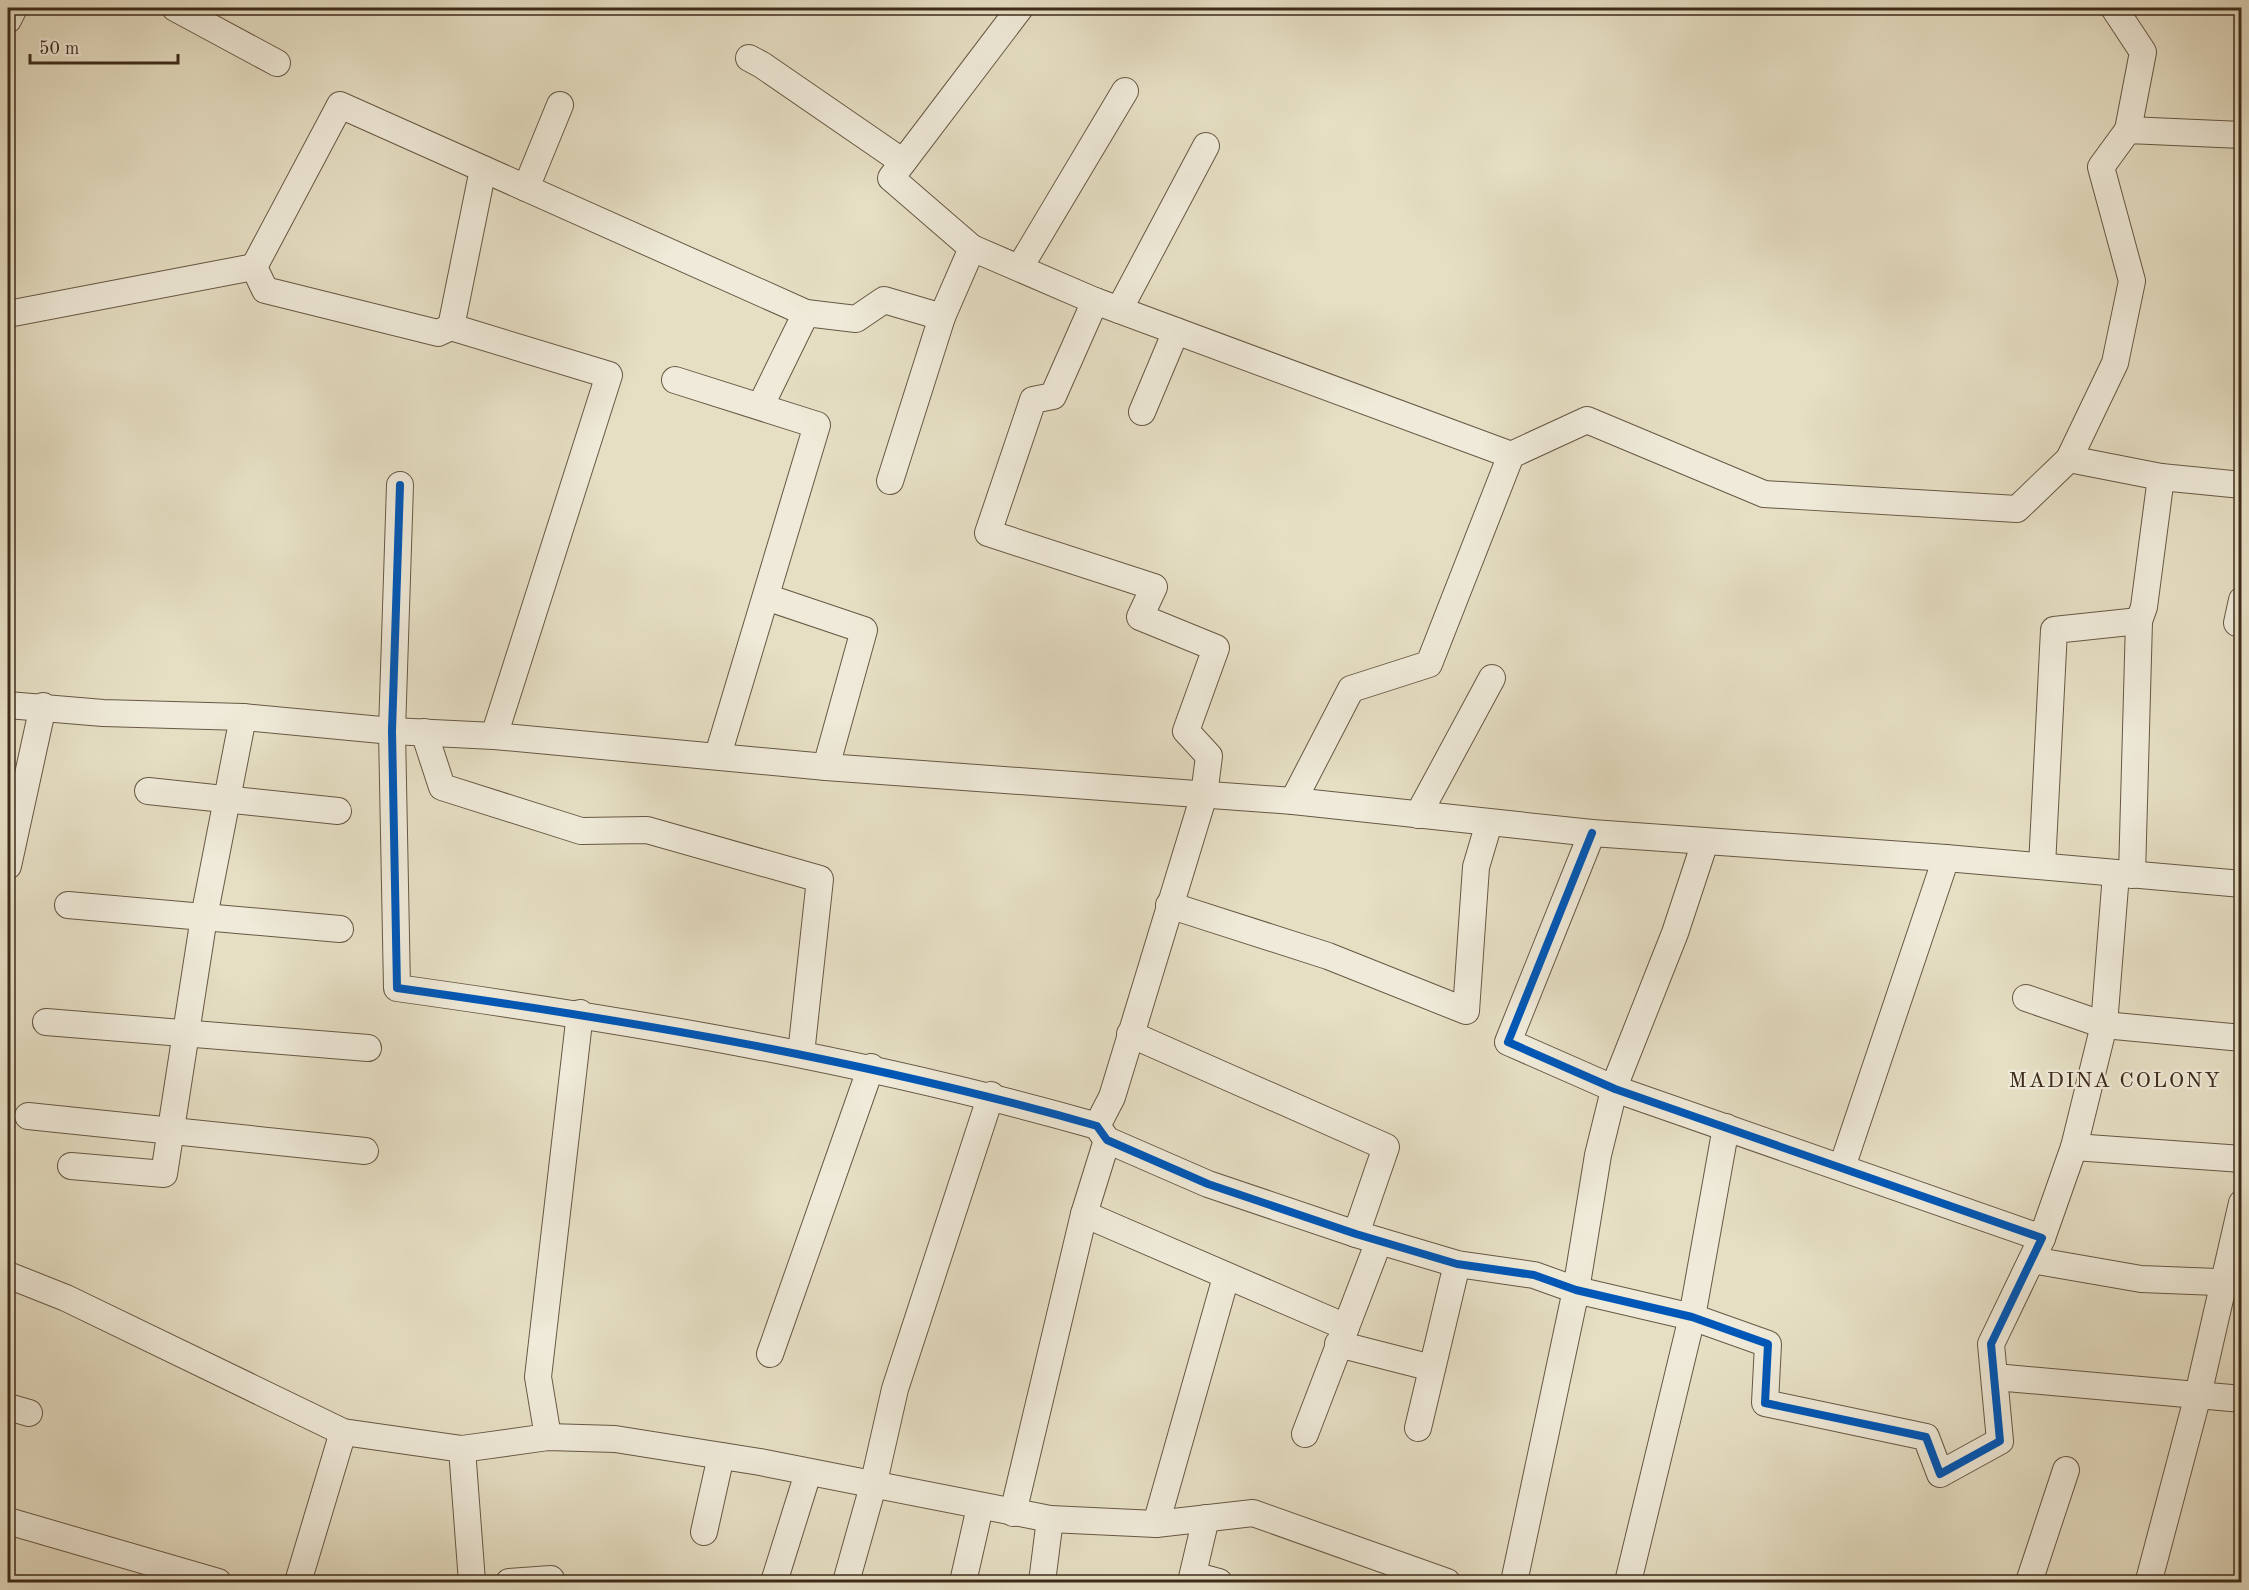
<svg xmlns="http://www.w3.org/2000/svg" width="2249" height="1590" font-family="'Old Standard TT',serif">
  <rect width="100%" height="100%" fill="#e6dfc4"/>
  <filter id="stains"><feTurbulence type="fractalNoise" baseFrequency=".00333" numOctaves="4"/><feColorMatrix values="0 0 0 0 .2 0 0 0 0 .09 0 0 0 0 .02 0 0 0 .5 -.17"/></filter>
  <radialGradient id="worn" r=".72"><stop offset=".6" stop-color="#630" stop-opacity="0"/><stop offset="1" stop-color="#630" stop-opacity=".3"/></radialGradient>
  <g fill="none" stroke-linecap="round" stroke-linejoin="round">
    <defs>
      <g id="minor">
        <path d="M175,8L277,63"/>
        <path d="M1020,8L891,178L972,248L1095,301L1511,455"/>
        <path d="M2114,8L2143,52L2128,130"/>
        <path d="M8,20L14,8"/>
        <path d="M749,58L762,65L903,162"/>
        <path d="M526,188L560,105"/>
        <path d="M254,267L265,290L438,333L451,327L609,375L494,736"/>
        <path d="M254,267L340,105L806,313"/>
        <path d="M1020,267L1125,91"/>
        <path d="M1095,301L1053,396L1033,400L988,533L1154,587L1140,617L1216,648L1186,731L1209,756L1204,795L1112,1097L1097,1126"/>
        <path d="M1119,310L1206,146"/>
        <path d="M8,314L254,267"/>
        <path d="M451,327L483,169"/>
        <path d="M675,380L817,425L718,755"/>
        <path d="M761,405L806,313L856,319L884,300L942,317"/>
        <path d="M1142,412L1176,331"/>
        <path d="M2069,459L2161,477L2144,607L2139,621L2132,875"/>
        <path d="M2161,477L2242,485"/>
        <path d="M890,481L942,317L972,248"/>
        <path d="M400,485L392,731L397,988C634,1021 866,1060 1097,1126L1107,1140L1208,1184L1356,1234L1457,1264L1534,1275L1576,1290L1692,1317L1768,1344L1765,1403L1926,1437L1940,1474L2000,1441L1991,1344L2042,1238L1615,1089L1508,1042L1592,833"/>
        <path d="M766,597L864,630L826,767"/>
        <path d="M2242,600L2237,623L2242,624"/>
        <path d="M8,705L103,713L243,717L392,731L494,736L826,767L1293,801L1592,833L1946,858L2242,884"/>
        <path d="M424,732L442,787L581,831L647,830L820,879L801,1054"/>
        <path d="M148,791L338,811"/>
        <path d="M1293,801L1351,689L1429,664L1511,455L1587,420L1764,494L2017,509L2069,459L2115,363L2132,281L2101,167L2128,130L2242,135"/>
        <path d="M1418,815L1492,678"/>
        <path d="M8,866L43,706"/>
        <path d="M2042,866L2054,630L2139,621"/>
        <path d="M68,905L340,929"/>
        <path d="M1169,905L1328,956L1466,1011L1476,867L1489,823"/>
        <path d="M2026,998L2104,1025L2242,1038"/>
        <path d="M46,1022L368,1048"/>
        <path d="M1130,1034L1386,1147L1356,1234"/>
        <path d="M28,1116L365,1151"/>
        <path d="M1107,1140L1084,1214L1346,1327"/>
        <path d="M2074,1147L2242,1159"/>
        <path d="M71,1166L164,1174L204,917L243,717"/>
        <path d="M1842,1167L1946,858"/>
        <path d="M2042,1238L2074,1147L2104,1025L2116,874"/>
        <path d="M2032,1260L2141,1279L2242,1283"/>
        <path d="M8,1275L66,1298L343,1432L462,1449L548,1437L615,1439L760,1462L1050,1519L1156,1524L1253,1513L1447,1582"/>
        <path d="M1338,1344L1432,1368"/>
        <path d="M770,1354L871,1067"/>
        <path d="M1995,1377L2242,1399"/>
        <path d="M8,1407L29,1413"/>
        <path d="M1418,1428L1457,1264"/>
        <path d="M1305,1434L1379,1241"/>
        <path d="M548,1437L538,1377L580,1013"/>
        <path d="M462,1449L472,1582"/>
        <path d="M1013,1513L1084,1214"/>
        <path d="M8,1521L218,1582"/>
        <path d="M1156,1524L1226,1277"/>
        <path d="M704,1532L721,1456"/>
        <path d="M1193,1575L1219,1582"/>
        <path d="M2149,1580L2198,1395L2242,1203"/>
        <path d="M298,1582L343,1432"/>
        <path d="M509,1582L551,1579"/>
        <path d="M774,1582L808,1473"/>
        <path d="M846,1582L873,1486L895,1389L991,1095"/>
        <path d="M963,1582L980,1507"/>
        <path d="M1042,1582L1050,1519"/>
        <path d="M1191,1582L1206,1518"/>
        <path d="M1514,1582L1576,1290L1598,1155L1616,1082L1675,933L1705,842"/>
        <path d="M1628,1582L1692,1317L1726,1127"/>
        <path d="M2029,1582L2066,1470"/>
      </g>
    </defs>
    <use href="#minor" stroke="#675844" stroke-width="28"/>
    <use href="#minor" stroke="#efead9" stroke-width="26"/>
    <defs>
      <path id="cycleway" d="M400,485L392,731L397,988C634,1021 866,1060 1097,1126L1107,1140L1208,1184L1356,1234L1457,1264L1534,1275L1576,1290L1692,1317L1768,1344L1765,1403L1926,1437L1940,1474L2000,1441L1991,1344L2042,1238L1615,1089L1508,1042L1592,833"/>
    </defs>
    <use href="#cycleway" stroke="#efead9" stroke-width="11"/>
    <use href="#cycleway" stroke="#0057b8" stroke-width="8"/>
  </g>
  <g text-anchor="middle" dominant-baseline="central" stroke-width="4.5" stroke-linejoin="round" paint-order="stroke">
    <g font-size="22" letter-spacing="1.5" fill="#3d2b1a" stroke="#efead9">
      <text x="2115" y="1081">MADINA COLONY</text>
    </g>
  </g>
  <rect width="2249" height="1590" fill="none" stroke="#e6dfc4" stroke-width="30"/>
  <rect x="9" y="9" width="2231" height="1572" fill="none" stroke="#3d2b1a" stroke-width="3"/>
  <rect x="15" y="15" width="2219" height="1560" fill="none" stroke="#3d2b1a" stroke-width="1.5"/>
  <path d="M30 54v9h148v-9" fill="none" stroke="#3d2b1a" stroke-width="3"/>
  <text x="39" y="54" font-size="18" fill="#3d2b1a" stroke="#efead9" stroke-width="4.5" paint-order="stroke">50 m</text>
  <rect width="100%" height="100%" filter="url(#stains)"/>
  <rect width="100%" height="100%" fill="url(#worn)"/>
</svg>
